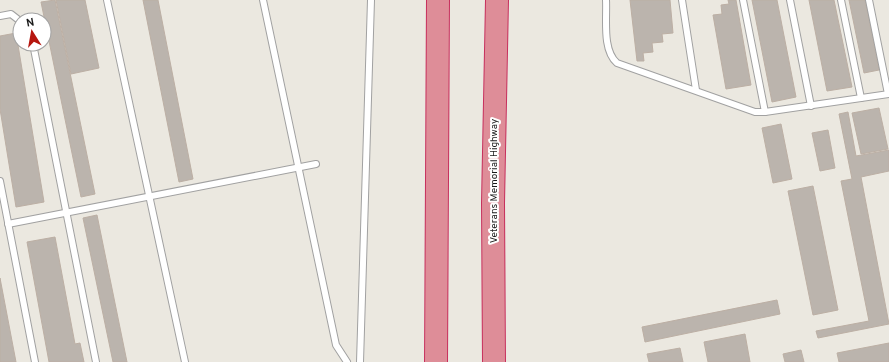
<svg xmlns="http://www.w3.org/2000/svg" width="889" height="362" font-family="Overpass,sans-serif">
  <rect width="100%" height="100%" fill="#ebe8e0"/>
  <g fill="#bbb4ad" stroke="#bcafa4">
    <path d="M55,0L95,194L81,197L41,2Z"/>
    <path d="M56,0H85L99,68L71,74Z"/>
    <path d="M143,0H158L193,179L179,182Z"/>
    <path d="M630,0H670L673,33L662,34L663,42L652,43L653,52L643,53L644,61H637Z"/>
    <path d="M728,0H736L751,85L726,89L713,15L722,14L721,5L729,4Z"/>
    <path d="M752,0H777L796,97L772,102Z"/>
    <path d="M809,0H834L852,87L827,91Z"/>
    <path d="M849,0H865L879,70L864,73Z"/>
    <path d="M16,33L44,202L16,207L0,109V36Z"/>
    <path d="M879,108L888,149L861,154L852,113Z"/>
    <path d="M848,112L856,156L889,150V171L861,177L889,324L818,338L816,331L869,321L841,181L852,179L839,114Z"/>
    <path d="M781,124L792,179L773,183L762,128Z"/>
    <path d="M828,130L835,168L820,171L812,133Z"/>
    <path d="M813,186L838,310L813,315L788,191Z"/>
    <path d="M97,215L127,362H113L83,218Z"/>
    <path d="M55,237L75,344L80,343L84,362H49L27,242Z"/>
    <path d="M0,278L16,362H0Z"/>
    <path d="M777,300L780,314L645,342L642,327Z"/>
    <path d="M745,334L750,362H708L704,342Z"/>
    <path d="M889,343V362H839L837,353Z"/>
    <path d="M680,348L683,362H649L647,354Z"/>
    <path d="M801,350L804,362H785L783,354Z"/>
  </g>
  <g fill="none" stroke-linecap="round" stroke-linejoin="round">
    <defs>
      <g id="lane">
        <path d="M107,0L185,362"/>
        <path d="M263,0L336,345L347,362"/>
        <path d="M606,0C607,19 602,50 617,63L755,112H765L889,94"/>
        <path d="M682,0L696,90"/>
        <path d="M743,0L765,112"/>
        <path d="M790,0L811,106"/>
        <path d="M841,0L861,98"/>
        <path d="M869,0L888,94"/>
        <path d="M0,16L11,14L20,21"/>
        <path d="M33,44L96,362"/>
        <path d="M0,181L35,362"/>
        <path d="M8,224L316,164"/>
        <path d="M360,362L371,0"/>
      </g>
      <g id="highway">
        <path d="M436,362L438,0"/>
        <path d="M494,362L493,203L497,0"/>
      </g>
    </defs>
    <use href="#lane" stroke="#a1a1a1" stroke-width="8"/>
    <use href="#highway" stroke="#c7305d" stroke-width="24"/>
    <use href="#lane" stroke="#fff" stroke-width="6"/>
    <use href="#highway" stroke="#de8d98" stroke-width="22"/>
  </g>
  <g text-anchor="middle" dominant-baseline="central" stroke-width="4" stroke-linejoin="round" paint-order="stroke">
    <g font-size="10" fill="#1a1a1a" stroke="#fff">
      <text transform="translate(494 181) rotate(-90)">Veterans Memorial Highway</text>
    </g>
  </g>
  <g transform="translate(32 32) rotate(349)"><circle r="19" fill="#ffffff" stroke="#a3a3a3"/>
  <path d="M0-3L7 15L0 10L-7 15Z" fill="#b6160f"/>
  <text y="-6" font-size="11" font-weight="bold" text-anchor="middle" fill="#1a1a1a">N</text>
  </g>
</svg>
